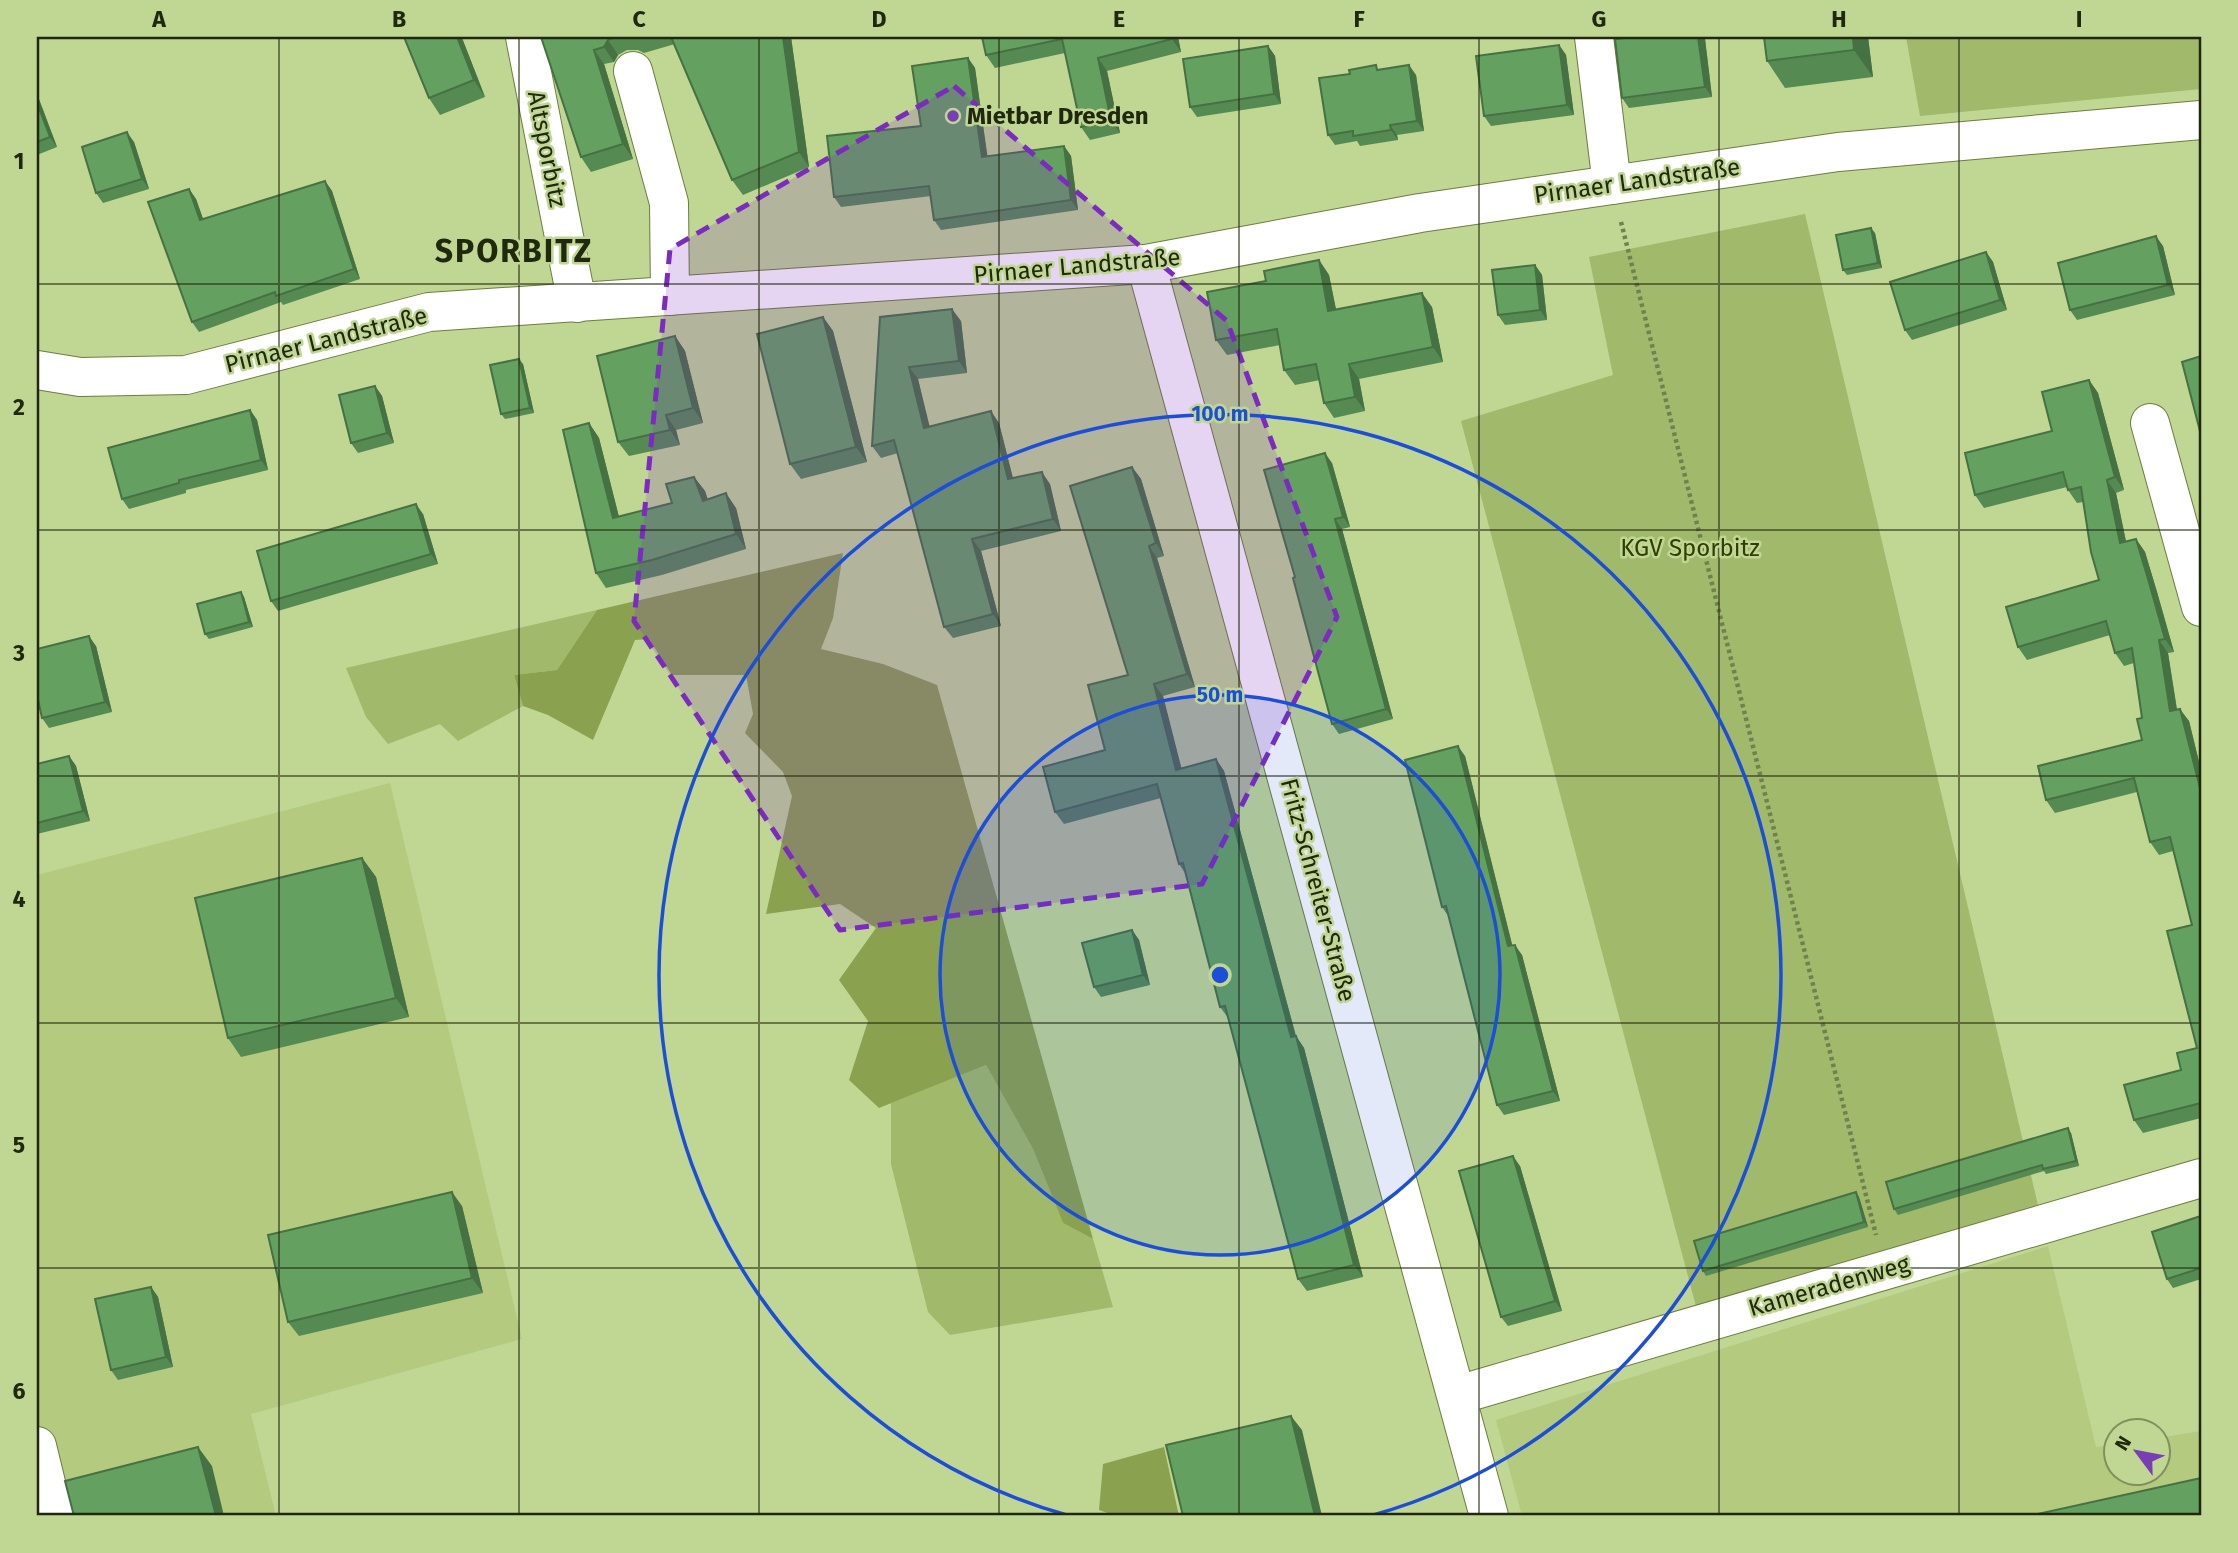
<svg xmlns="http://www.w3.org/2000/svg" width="2238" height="1553" font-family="'Fira Sans',sans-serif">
  <rect width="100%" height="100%" fill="#c0d693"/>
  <g fill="#b3ca7f">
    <path d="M390,783L522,1339L251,1414L276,1516H37V875Z"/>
    <path d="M2048,1246L2096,1447L2115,1445L2116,1472H2158V1438L2201,1431V1516H1522L1496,1420Z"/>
  </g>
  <g fill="#a1b96a">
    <path d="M1906,37H2201V89L1920,116Z"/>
    <path d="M1805,214L2041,1218L1698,1314L1461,421L1613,375L1589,257Z"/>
    <path d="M597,610L557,670L514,675L523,706L458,741L440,724L388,744L366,717L346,668Z"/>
    <path d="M986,1065L1033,1149L1063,1223L1093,1239L1113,1307L950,1335L928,1312L891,1164V1103Z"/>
  </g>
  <g fill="#8aa24f">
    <path d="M843,553L833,618L821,649L883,664L937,685L1093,1239L1063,1223L1033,1149L986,1065L879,1108L849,1080L868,1021L839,980L876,928L840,904L766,914L792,796L783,772L745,733L753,714L746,675H672L649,639L635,640L593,740L548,715L523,706L514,675L557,670L597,610Z"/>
    <path d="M1164,1447L1179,1516H1116L1099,1510L1103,1464Z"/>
  </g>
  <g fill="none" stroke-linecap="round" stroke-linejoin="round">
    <defs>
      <g id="minor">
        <path d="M525,37L577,303"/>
        <path d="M1594,37L1612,185"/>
        <path d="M633,71L669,203L670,296"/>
        <path d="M1146,264L1489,1516"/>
        <path d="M37,370L80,377L186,375L429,312L1146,264L1420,213L1838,152L2201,120"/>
        <path d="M2150,423L2201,607"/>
        <path d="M1458,1395L2201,1178"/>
        <path d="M37,1446L54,1516"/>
      </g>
    </defs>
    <use href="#minor" stroke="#6b7e3d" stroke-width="40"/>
    <path stroke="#718051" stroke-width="4.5" stroke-dasharray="3.5 3.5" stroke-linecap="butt" d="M1621,222L1876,1235"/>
    <use href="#minor" stroke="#fff" stroke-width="38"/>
  </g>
  <g fill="#568a53">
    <path d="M404,37H466L462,38L485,97L440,115L429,98Z"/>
    <path d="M541,37H791L809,167L743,195L732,180L675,44L644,53L638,50H627L618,55L614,62L604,64L633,159L591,172L581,157Z"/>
    <path d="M982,37H1178L1181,52L1107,71L1120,133L1090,140L1081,127L1065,53L995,68L986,55Z"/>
    <path d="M1764,37H1868L1873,77L1785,88L1767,61Z"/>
    <path d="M1705,39L1712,97L1629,108L1622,98Z"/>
    <path d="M1559,45L1566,55L1574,115L1491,126L1484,116Z"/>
    <path d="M1268,46L1275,56L1281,104L1197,117L1190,107Z"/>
    <path d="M968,58L975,68L987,156L1064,146L1071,156L1078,210L941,230L934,220L931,196L841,207L834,197L921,126Z"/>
    <path d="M1380,70L1416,75L1424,131L1397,135L1398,140L1360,146L1357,141L1335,145L1328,135Z"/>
    <path d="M37,94L57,147L37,155Z"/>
    <path d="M134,142L149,189L103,203L96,193Z"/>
    <path d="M325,181L332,191L360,279L283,305L281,302L199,332L192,322L189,189L196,199L203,219Z"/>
    <path d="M1875,233L1882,268L1847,275L1843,270Z"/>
    <path d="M2163,246L2175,295L2077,320L2070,310Z"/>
    <path d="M1986,252L1993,262L2007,310L1912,340L1905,330Z"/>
    <path d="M1319,260L1329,275L1336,309L1432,307L1443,362L1359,379L1365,411L1334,418L1324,403L1320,380L1295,385L1284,370L1280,345L1227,355L1216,340L1266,281Z"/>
    <path d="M1535,265L1542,275L1547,320L1505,325L1498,315Z"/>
    <path d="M823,317L833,331L867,462L801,479L790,464Z"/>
    <path d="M880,317L961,321L967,373L918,379L929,427L999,423L1013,478L1050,484L1061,531L981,551L1001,626L953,638L944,627L898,453L881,458L872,446Z"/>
    <path d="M675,336L685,351L703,423L676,430L680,445L629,456L618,442Z"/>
    <path d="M523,364L534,413L505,419L501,414Z"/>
    <path d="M2089,380L2098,393L2124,490L2116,493L2126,542L2136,539L2145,552L2157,592L2174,652L2168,653L2177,709L2189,721L2201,770V1118L2143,1133L2134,1120L2181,1070L2197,1048L2192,925L2173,851L2159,855L2150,842L2137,792L2055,813L2046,800L2142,740V718L2134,663L2124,666L2115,653L2110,635L2027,660L2018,647L2099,580L2083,502L2077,503L2068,490L2067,487L1984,508L1975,495L2052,431Z"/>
    <path d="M375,386L382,396L394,443L358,453L351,443Z"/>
    <path d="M250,410L257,420L268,470L186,490V493L129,509L122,499Z"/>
    <path d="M589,423L599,438L619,517L672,503L694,477L705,491L708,500L736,508L746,549L662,575L606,588L596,573Z"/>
    <path d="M1332,463L1350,527L1342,529L1393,719L1339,734L1332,724L1295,577Z"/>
    <path d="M1132,467L1141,479L1164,556L1157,558L1195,687L1163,696L1181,768L1216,759L1224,771L1296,1036L1304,1048L1363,1277L1307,1291L1298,1279L1229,1019L1220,1007L1185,873L1179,864L1161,798L1064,824L1055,812L1105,750L1128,675Z"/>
    <path d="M423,514L438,564L278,611L271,601Z"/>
    <path d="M241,592L244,597L253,627L209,639L205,634Z"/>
    <path d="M96,646L112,712L49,728L42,718Z"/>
    <path d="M69,756L76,766L90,821L37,834V764Z"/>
    <path d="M1465,756L1512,945L1522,955L1560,1101L1504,1115L1497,1105L1449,917L1442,907Z"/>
    <path d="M362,858L376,877L409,1017L241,1057L228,1038Z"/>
    <path d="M1132,930L1139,940L1150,985L1101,997L1094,987Z"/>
    <path d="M2071,1133L2079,1166L2046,1174L2044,1171L1898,1215L1894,1209Z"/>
    <path d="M1520,1166L1562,1311L1508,1326L1501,1317Z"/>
    <path d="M1856,1192L1859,1197L1868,1227L1706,1276L1703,1271Z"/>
    <path d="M462,1206L483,1293L299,1336L288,1322Z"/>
    <path d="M2201,1216V1279L2173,1288L2167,1279Z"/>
    <path d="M151,1287L158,1297L173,1367L118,1380L111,1370Z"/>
  </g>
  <g fill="#467143">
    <path d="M457,37H461L462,38L485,97L474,80Z"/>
    <path d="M783,37H791L809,167L799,152Z"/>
    <path d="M1172,37H1178L1181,52L1172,39Z"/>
    <path d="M1698,37H1703L1705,39L1712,97L1705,87Z"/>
    <path d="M1853,37H1868L1873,77L1854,50Z"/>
    <path d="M608,40L618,55L614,62L604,47Z"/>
    <path d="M1559,45L1566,55L1574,115L1567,105Z"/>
    <path d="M1268,46L1275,56L1281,104L1274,94Z"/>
    <path d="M594,50L604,64L633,159L623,144Z"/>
    <path d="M968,58L975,68L989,167L982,157Z"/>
    <path d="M1098,58L1107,71L1120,133L1111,120Z"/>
    <path d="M1409,65L1416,75L1424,131L1417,121Z"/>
    <path d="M37,94L57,147L50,137L37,103Z"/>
    <path d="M1390,125L1397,135L1398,140L1391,130Z"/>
    <path d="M127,132L134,142L149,189L142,179Z"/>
    <path d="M1064,146L1071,156L1078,210L1071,200Z"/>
    <path d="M325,181L332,191L360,279L354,269Z"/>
    <path d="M189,189L196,199L207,230L200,220Z"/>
    <path d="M1871,228L1875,233L1882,268L1878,263Z"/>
    <path d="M2156,236L2163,246L2175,295L2168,285Z"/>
    <path d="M1986,252L1993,262L2007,310L2000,300Z"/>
    <path d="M1319,260L1329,275L1339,325L1328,311Z"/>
    <path d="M1535,265L1542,275L1547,320L1540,310Z"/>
    <path d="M1422,293L1432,307L1443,362L1433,347Z"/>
    <path d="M952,309L961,321L967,373L959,361Z"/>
    <path d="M823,317L833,331L867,462L856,447Z"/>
    <path d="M675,336L685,351L703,423L693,408Z"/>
    <path d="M519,359L523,364L534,413L530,408Z"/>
    <path d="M1349,364L1359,379L1365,411L1355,397Z"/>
    <path d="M909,367L918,379L933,440L924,428Z"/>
    <path d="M2089,380L2098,393L2124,490L2115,477Z"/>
    <path d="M375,386L382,396L394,443L387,433Z"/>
    <path d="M250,410L257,420L268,470L261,460Z"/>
    <path d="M991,411L999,423L1016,491L1008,479Z"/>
    <path d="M666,415L676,430L680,445L670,430Z"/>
    <path d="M589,423L599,438L623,533L613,518Z"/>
    <path d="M1325,453L1332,463L1350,527L1343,517Z"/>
    <path d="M1132,467L1141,479L1164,556L1156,543Z"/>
    <path d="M1042,472L1050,484L1061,531L1053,519Z"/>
    <path d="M694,477L705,491L713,516L703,501Z"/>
    <path d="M2107,480L2116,493L2129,556L2120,543Z"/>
    <path d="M726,493L736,508L746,549L736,534Z"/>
    <path d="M416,504L423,514L438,564L431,554Z"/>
    <path d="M1335,519L1342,529L1393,719L1386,709Z"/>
    <path d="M972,539L981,551L1001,626L993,614Z"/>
    <path d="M2136,539L2145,552L2157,592L2174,652L2165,639Z"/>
    <path d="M1149,546L1157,558L1195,687L1187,674Z"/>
    <path d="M241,592L244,597L253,627L249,622Z"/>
    <path d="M89,636L96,646L112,712L105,702Z"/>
    <path d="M2159,640L2168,653L2179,724L2170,711Z"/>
    <path d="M1154,684L1163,696L1185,782L1176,770Z"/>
    <path d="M2180,709L2189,721L2201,770V792Z"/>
    <path d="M1458,746L1465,756L1515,956L1508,946Z"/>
    <path d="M69,756L76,766L90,821L83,811Z"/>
    <path d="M1216,759L1224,771L1298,1044L1296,1036L1304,1048L1363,1277L1354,1265L1291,1037Z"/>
    <path d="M362,858L376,877L409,1017L396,998Z"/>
    <path d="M1132,930L1139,940L1150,985L1143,975Z"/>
    <path d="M1515,945L1522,955L1560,1101L1553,1091Z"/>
    <path d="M2068,1128L2071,1133L2079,1166L2076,1161Z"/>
    <path d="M1513,1156L1520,1166L1562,1311L1555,1301Z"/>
    <path d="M452,1192L462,1206L483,1293L472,1278Z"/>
    <path d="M1856,1192L1859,1197L1868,1227L1864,1222Z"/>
    <path d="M151,1287L158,1297L173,1367L166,1357Z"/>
    <path d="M1291,1416L1302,1430L1322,1516H1315Z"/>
    <path d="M198,1447L212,1466L224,1516H216Z"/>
  </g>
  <g fill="#64a160" stroke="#467143" stroke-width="2">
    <path d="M404,37H457L474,80L429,98Z"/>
    <path d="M541,37H614L608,40L604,47L594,50L623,144L581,157Z"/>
    <path d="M671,37H783L799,152L732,180Z"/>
    <path d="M982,37H1172V39L1098,58L1111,120L1081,127L1062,39L986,55Z"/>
    <path d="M1636,37H1698L1705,87L1622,98L1615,39Z"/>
    <path d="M1764,37H1853L1854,50L1767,61Z"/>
    <path d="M1559,45L1567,105L1484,116L1476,56Z"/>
    <path d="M1268,46L1274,94L1190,107L1183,59Z"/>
    <path d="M968,58L982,157L1064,146L1071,200L934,220L929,186L834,197L827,136L921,126L912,66Z"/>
    <path d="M1376,65L1377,70L1409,65L1417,121L1390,125L1391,130L1353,136V131L1328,135L1319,78L1350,74L1349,70Z"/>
    <path d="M37,103L50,137L37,142Z"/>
    <path d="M127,132L142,179L96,193L82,147Z"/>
    <path d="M325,181L354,269L276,296L275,292L192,322L148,202L189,189L200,220Z"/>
    <path d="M1871,228L1878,263L1843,270L1836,235Z"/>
    <path d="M2156,236L2168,285L2070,310L2058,263Z"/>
    <path d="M1986,252L2000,300L1905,330L1890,282Z"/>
    <path d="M1319,260L1328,311L1422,293L1433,347L1349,364L1355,397L1324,403L1316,364L1284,370L1277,329L1216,340L1207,292L1266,281L1264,271Z"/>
    <path d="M1535,265L1540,310L1498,315L1492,270Z"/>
    <path d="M952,309L959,361L909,367L924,428L991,411L1008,479L1042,472L1053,519L972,539L993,614L944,627L894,440L872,446L880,317Z"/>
    <path d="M823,317L856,447L790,464L757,334Z"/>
    <path d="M675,336L693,408L666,415L670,430L618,442L597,356Z"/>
    <path d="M2201,356V435L2182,362Z"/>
    <path d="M519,359L530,408L501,414L490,365Z"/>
    <path d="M2089,380L2115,477L2107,480L2120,543L2136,539L2148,579L2165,639L2159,640L2170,711L2180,709L2201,792V1103L2134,1120L2124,1085L2181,1070L2177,1053L2197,1048L2167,931L2192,925L2170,837L2150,842L2134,778L2046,800L2038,766L2142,740L2137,719L2142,718L2132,648L2115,653L2106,621L2018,647L2006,607L2099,580L2091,552L2081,487L2068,490L2063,472L1975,495L1965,453L2052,431L2042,392Z"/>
    <path d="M375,386L387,433L351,443L339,395Z"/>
    <path d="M250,410L261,460L179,480V483L122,499L108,448Z"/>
    <path d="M589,423L613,518L672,503L666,484L694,477L703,501L726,493L736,534L652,560L596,573L563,430Z"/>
    <path d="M1325,453L1343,517L1335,519L1386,709L1332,724L1293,578L1295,577L1264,470Z"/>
    <path d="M1132,467L1156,543L1149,546L1187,674L1154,684L1176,770L1216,759L1291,1037L1296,1036L1354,1265L1298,1279L1225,1006L1220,1007L1183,863L1179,864L1157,784L1055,812L1043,767L1105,750L1088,685L1128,675L1070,486Z"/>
    <path d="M416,504L431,554L271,601L257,551Z"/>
    <path d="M241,592L249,622L205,634L197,604Z"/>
    <path d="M89,636L105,702L42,718L37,695V649Z"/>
    <path d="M1458,746L1508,946L1515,945L1553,1091L1497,1105L1446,906L1442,907L1405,760Z"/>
    <path d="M69,756L83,811L37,823V764Z"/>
    <path d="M362,858L396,998L228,1038L195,898Z"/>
    <path d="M1132,930L1143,975L1094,987L1082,943Z"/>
    <path d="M2068,1128L2076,1161L2043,1169L2042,1165L1894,1209L1886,1182Z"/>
    <path d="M1513,1156L1555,1301L1501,1317L1459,1171Z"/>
    <path d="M452,1192L472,1278L288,1322L268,1235Z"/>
    <path d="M1856,1192L1864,1222L1703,1271L1694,1241Z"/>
    <path d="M2201,1216V1268L2167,1279L2152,1232Z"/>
    <path d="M151,1287L166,1357L111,1370L95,1299Z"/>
    <path d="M1291,1416L1315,1516H1183L1166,1445Z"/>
    <path d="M198,1447L216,1516H74L65,1481Z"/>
    <path d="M2201,1478V1516H2029Z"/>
  </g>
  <path fill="#7b2cbf" fill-opacity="0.2" stroke="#7b2cbf" stroke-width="5" stroke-dasharray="14 9" stroke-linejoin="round" d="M954,86L1227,321L1337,617L1202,884L840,930L634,621L670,249Z"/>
  <path fill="none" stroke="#20280d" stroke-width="2" stroke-opacity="0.55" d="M279,37V1516M519,37V1516M759,37V1516M999,37V1516M1239,37V1516M1479,37V1516M1719,37V1516M1959,37V1516M37,284H2201M37,530H2201M37,776H2201M37,1023H2201M37,1268H2201"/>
  <circle cx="1220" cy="975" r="280" fill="#1d4ed8" fill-opacity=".12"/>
  <g fill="none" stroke="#1d4ed8" stroke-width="3.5">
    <circle cx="1220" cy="975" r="280"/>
    <path d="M1070 1516A561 561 0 1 1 1370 1516"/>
  </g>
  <circle fill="#783eb4" stroke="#c0d693" stroke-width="2.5" cx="953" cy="116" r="7"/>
  <g text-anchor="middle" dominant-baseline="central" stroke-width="5" stroke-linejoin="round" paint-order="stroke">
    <g font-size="24" font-weight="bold" fill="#20280d" stroke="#c0d693" text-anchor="start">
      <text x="967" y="116">Mietbar Dresden</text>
    </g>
    <g font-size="24" fill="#20280d" stroke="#c0d693">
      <text transform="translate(547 149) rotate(79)">Altsporbitz</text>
      <text transform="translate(1637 181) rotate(-8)">Pirnaer Landstraße</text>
      <text transform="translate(1077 266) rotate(-5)">Pirnaer Landstraße</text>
      <text transform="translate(326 340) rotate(-14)">Pirnaer Landstraße</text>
      <text transform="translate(1318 890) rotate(75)">Fritz-Schreiter-Straße</text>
      <text transform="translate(1829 1286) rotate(-16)">Kameradenweg</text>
    </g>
    <g font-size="24" fill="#303e00" stroke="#c0d693">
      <text x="1690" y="548">KGV Sporbitz</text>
    </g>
    <g font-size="32" font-weight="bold" letter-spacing="2" fill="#20280d" stroke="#c0d693">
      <text x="514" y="251">SPORBITZ</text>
    </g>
  </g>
  <circle cx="1220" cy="975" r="10" fill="#1d4ed8" stroke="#c0d693" stroke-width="3.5"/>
  <g font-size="21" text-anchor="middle" font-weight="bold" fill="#1d4ed8" stroke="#c0d693" stroke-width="5" stroke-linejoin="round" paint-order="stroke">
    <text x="1220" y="421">100 m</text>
    <text x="1220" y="702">50 m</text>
  </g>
  <rect width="2238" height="1553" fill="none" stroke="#c0d693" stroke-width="77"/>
  <g transform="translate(2137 1452) rotate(302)"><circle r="33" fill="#c0d693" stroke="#80905d" stroke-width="2"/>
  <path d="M0-5L12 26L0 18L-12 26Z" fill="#783eb4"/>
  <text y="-10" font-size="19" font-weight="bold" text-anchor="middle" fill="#20280d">N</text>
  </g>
  <rect x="38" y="38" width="2162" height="1476" fill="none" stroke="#20280d" stroke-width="2.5"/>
  <g font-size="23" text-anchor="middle" font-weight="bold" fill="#20280d">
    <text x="159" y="27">A</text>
    <text x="399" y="27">B</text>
    <text x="639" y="27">C</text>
    <text x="879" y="27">D</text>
    <text x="1119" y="27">E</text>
    <text x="1359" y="27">F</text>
    <text x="1599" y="27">G</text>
    <text x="1839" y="27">H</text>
    <text x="2079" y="27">I</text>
    <text x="19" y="169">1</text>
    <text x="19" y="415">2</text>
    <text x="19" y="661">3</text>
    <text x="19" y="907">4</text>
    <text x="19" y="1153">5</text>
    <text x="19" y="1399">6</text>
  </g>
</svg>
